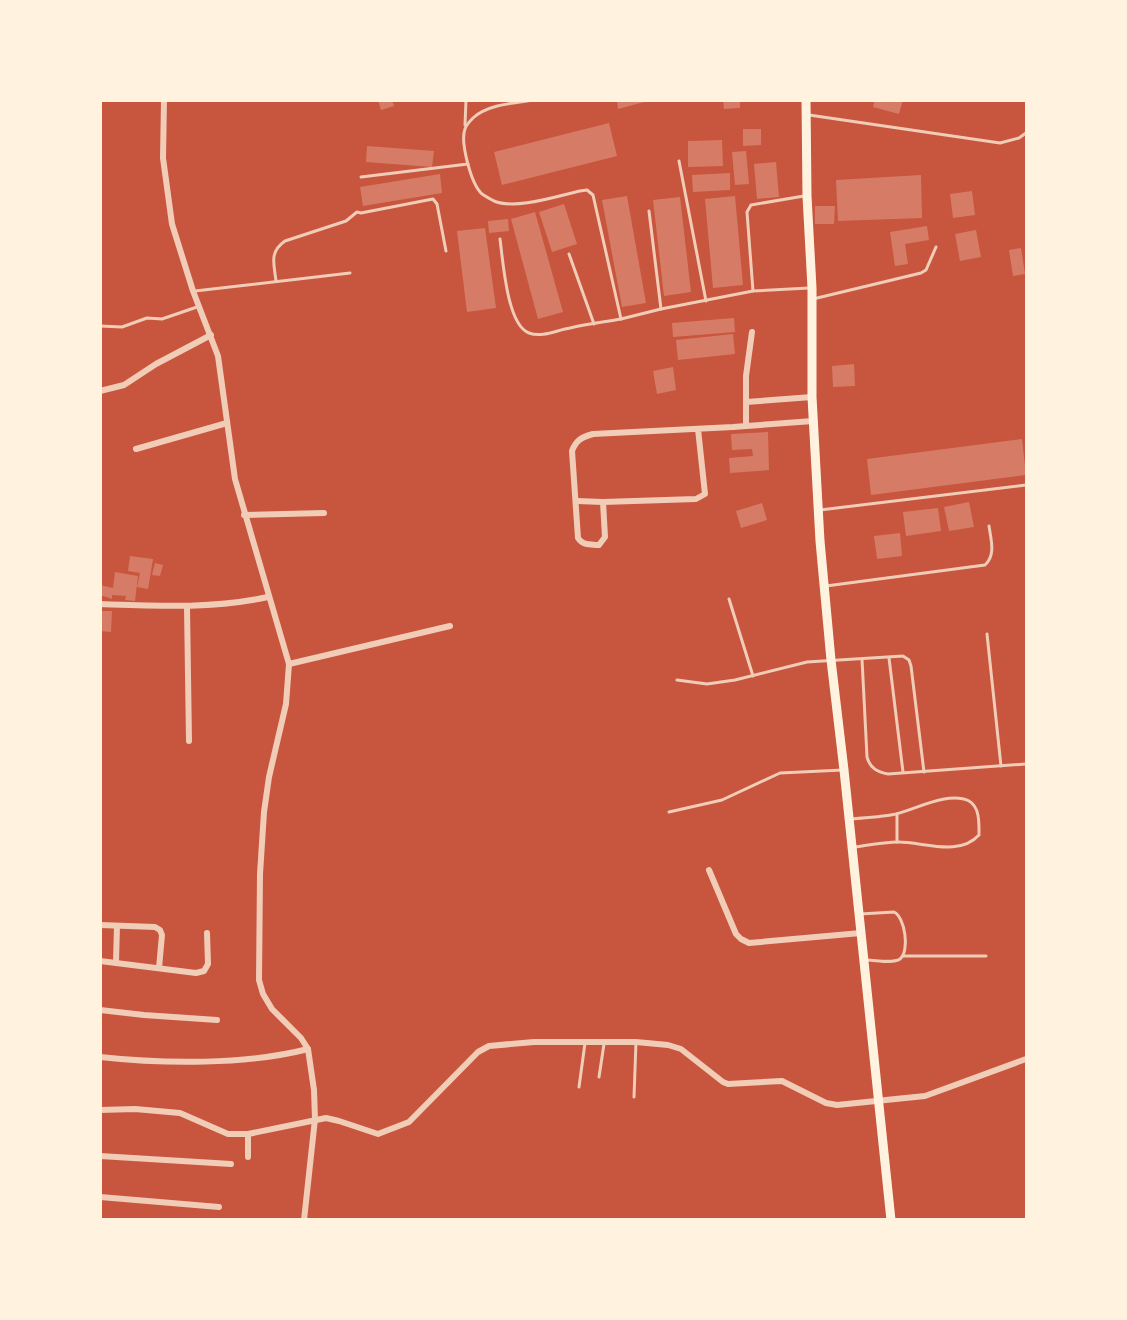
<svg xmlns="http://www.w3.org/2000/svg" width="1127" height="1320" font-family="'Titillium Web',sans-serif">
  <rect width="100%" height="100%" fill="#c8553d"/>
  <g fill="#d67c66">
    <path d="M378,100H392L394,106L381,110Z"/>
    <path d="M617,100H648V101L618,109Z"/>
    <path d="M723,100H740V108L724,109Z"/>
    <path d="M875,100H903L899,114L873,107Z"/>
    <path d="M609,123L617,156L502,185L494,152Z"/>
    <path d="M743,129H761V145L743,146Z"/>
    <path d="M722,140L723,166L688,167V141Z"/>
    <path d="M367,146L434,151L432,167L366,162Z"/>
    <path d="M746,151L749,184L735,185L732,152Z"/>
    <path d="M776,162L779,197L757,199L754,164Z"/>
    <path d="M730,173V190L693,192L692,175Z"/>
    <path d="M440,174L442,193L363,206L360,187Z"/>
    <path d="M921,175L922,218L838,221L836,180Z"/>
    <path d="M972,191L975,215L953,218L950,194Z"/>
    <path d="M627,196L646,303L622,307L602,200Z"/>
    <path d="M735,196L743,285L713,288L705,199Z"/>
    <path d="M680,197L691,292L664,296L653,200Z"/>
    <path d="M564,204L577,244L552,252L539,212Z"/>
    <path d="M815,206H835L834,224H815Z"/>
    <path d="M535,212L563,312L538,319L511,219Z"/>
    <path d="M508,219L509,231L489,233L488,221Z"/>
    <path d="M927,226L929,240L905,244L908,264L895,266L890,232Z"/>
    <path d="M485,228L496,308L467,312L457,231Z"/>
    <path d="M976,230L981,257L960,261L955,234Z"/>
    <path d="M1021,248L1025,274L1013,276L1009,250Z"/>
    <path d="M734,318L735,332L673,337L672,323Z"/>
    <path d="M733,334L735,354L678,360L676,340Z"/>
    <path d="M854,364L855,386L833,387L832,366Z"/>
    <path d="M673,367L676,390L657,394L653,371Z"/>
    <path d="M768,432L769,470L730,473L729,458L753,456L752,449L732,450L731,434Z"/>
    <path d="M1022,439L1026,475L871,495L867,459Z"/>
    <path d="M969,502L974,527L949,531L944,507Z"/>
    <path d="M762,503L767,520L741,528L736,511Z"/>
    <path d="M938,508L941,531L906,536L903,512Z"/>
    <path d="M900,533L902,556L877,559L874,536Z"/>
    <path d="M130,556L153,559L148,589L137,587L140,573L128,571Z"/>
    <path d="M155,563L163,565L160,576L152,575Z"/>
    <path d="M115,572L138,576L135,601L125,600L126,596L112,595V599L100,595V585L113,588Z"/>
    <path d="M100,611H112L111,632L100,631Z"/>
  </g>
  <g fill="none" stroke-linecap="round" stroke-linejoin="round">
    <g stroke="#f1ccb7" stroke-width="3">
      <path d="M534,100C515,103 488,104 473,118C470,121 466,125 465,129C460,142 471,184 482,194C485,196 490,199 494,201C516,210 557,196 580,191L587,190L593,195L621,319L661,309L753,291L809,288"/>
      <path d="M809,115L1000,143L1019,138L1026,133"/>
      <path d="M465,125L466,100"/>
      <path d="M679,161L706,301"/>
      <path d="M361,177L468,164"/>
      <path d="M649,211L661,309"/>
      <path d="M500,239C503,261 507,325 529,333C542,338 557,330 570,328C587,324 604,322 621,319"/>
      <path d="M569,254L594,324"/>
      <path d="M276,281C274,264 269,252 285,241L346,221L357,212L361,213L433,199L437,204L446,251"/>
      <path d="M195,291L350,273"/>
      <path d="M753,291L747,212L751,205L804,196"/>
      <path d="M813,299L921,273L926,270L936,247"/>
      <path d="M100,326L122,327L147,318L162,319L197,307"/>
      <path d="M820,510L1026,485"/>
      <path d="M826,586L985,565C996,555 991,540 989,526"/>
      <path d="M729,599L753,676"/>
      <path d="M987,634L1001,766"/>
      <path d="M889,658L903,772"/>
      <path d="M862,659L867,757C870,768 877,772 888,774L1026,764"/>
      <path d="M677,680L707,684L735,680L807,662L903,656L909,660L911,666L924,772"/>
      <path d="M669,812L722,800L780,773L843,770"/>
      <path d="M897,814V842"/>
      <path d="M850,819C865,818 881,817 896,814C916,809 949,791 969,801C980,807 979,824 979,835C959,857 924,842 898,842C884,842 869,845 855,847"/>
      <path d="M860,914L894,912C905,917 910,951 900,959C892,964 876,960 867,960"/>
      <path d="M903,956H986"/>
      <path d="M599,1077L604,1044"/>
      <path d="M579,1087L585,1043"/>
      <path d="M634,1097L636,1042"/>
    </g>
    <g stroke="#f1ccb7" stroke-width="6">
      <path d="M164,100L163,158L172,224L193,291L218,356L235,479L289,664L286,704L269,777L264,812L260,874L259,980L263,994L272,1009L301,1038L308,1049L314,1090L315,1119L304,1220"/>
      <path d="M100,391L124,385L156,364L211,335"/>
      <path d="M746,402L812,397"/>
      <path d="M746,425V376L752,332"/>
      <path d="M698,429L705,494L696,499L603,502L605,537L599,545C591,544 583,546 578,538L572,451C576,440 582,437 593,434L733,427L813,421"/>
      <path d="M136,449L227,423"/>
      <path d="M577,501L603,502"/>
      <path d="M244,515L324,513"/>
      <path d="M100,604C157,606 213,609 268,597"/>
      <path d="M187,607L189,741"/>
      <path d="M289,664L450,626"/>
      <path d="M709,870L736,934L741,939L749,943L861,933"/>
      <path d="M100,925L155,927L160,930L162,935L159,968"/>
      <path d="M100,961L196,973L204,971L208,964L207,933"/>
      <path d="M116,962L117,926"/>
      <path d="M100,1010L144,1015L217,1020"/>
      <path d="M100,1057C164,1064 246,1065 308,1049"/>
      <path d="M100,1110L135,1109L180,1113L228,1134H248L326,1118L339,1121L378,1134L409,1122L478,1052L489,1046L534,1042H636L668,1045L681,1049L723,1082L728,1084L782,1081L826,1103L837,1105L925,1096L1026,1059"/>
      <path d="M248,1134V1157"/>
      <path d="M100,1156L231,1164"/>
      <path d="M100,1197L219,1207"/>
    </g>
    <path stroke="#fff3e0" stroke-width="9" d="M806,100L807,196L812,288V397L820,541L831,660L844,770L891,1220"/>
  </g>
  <rect width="1127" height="1320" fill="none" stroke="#fff3e0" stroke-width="204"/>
</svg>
